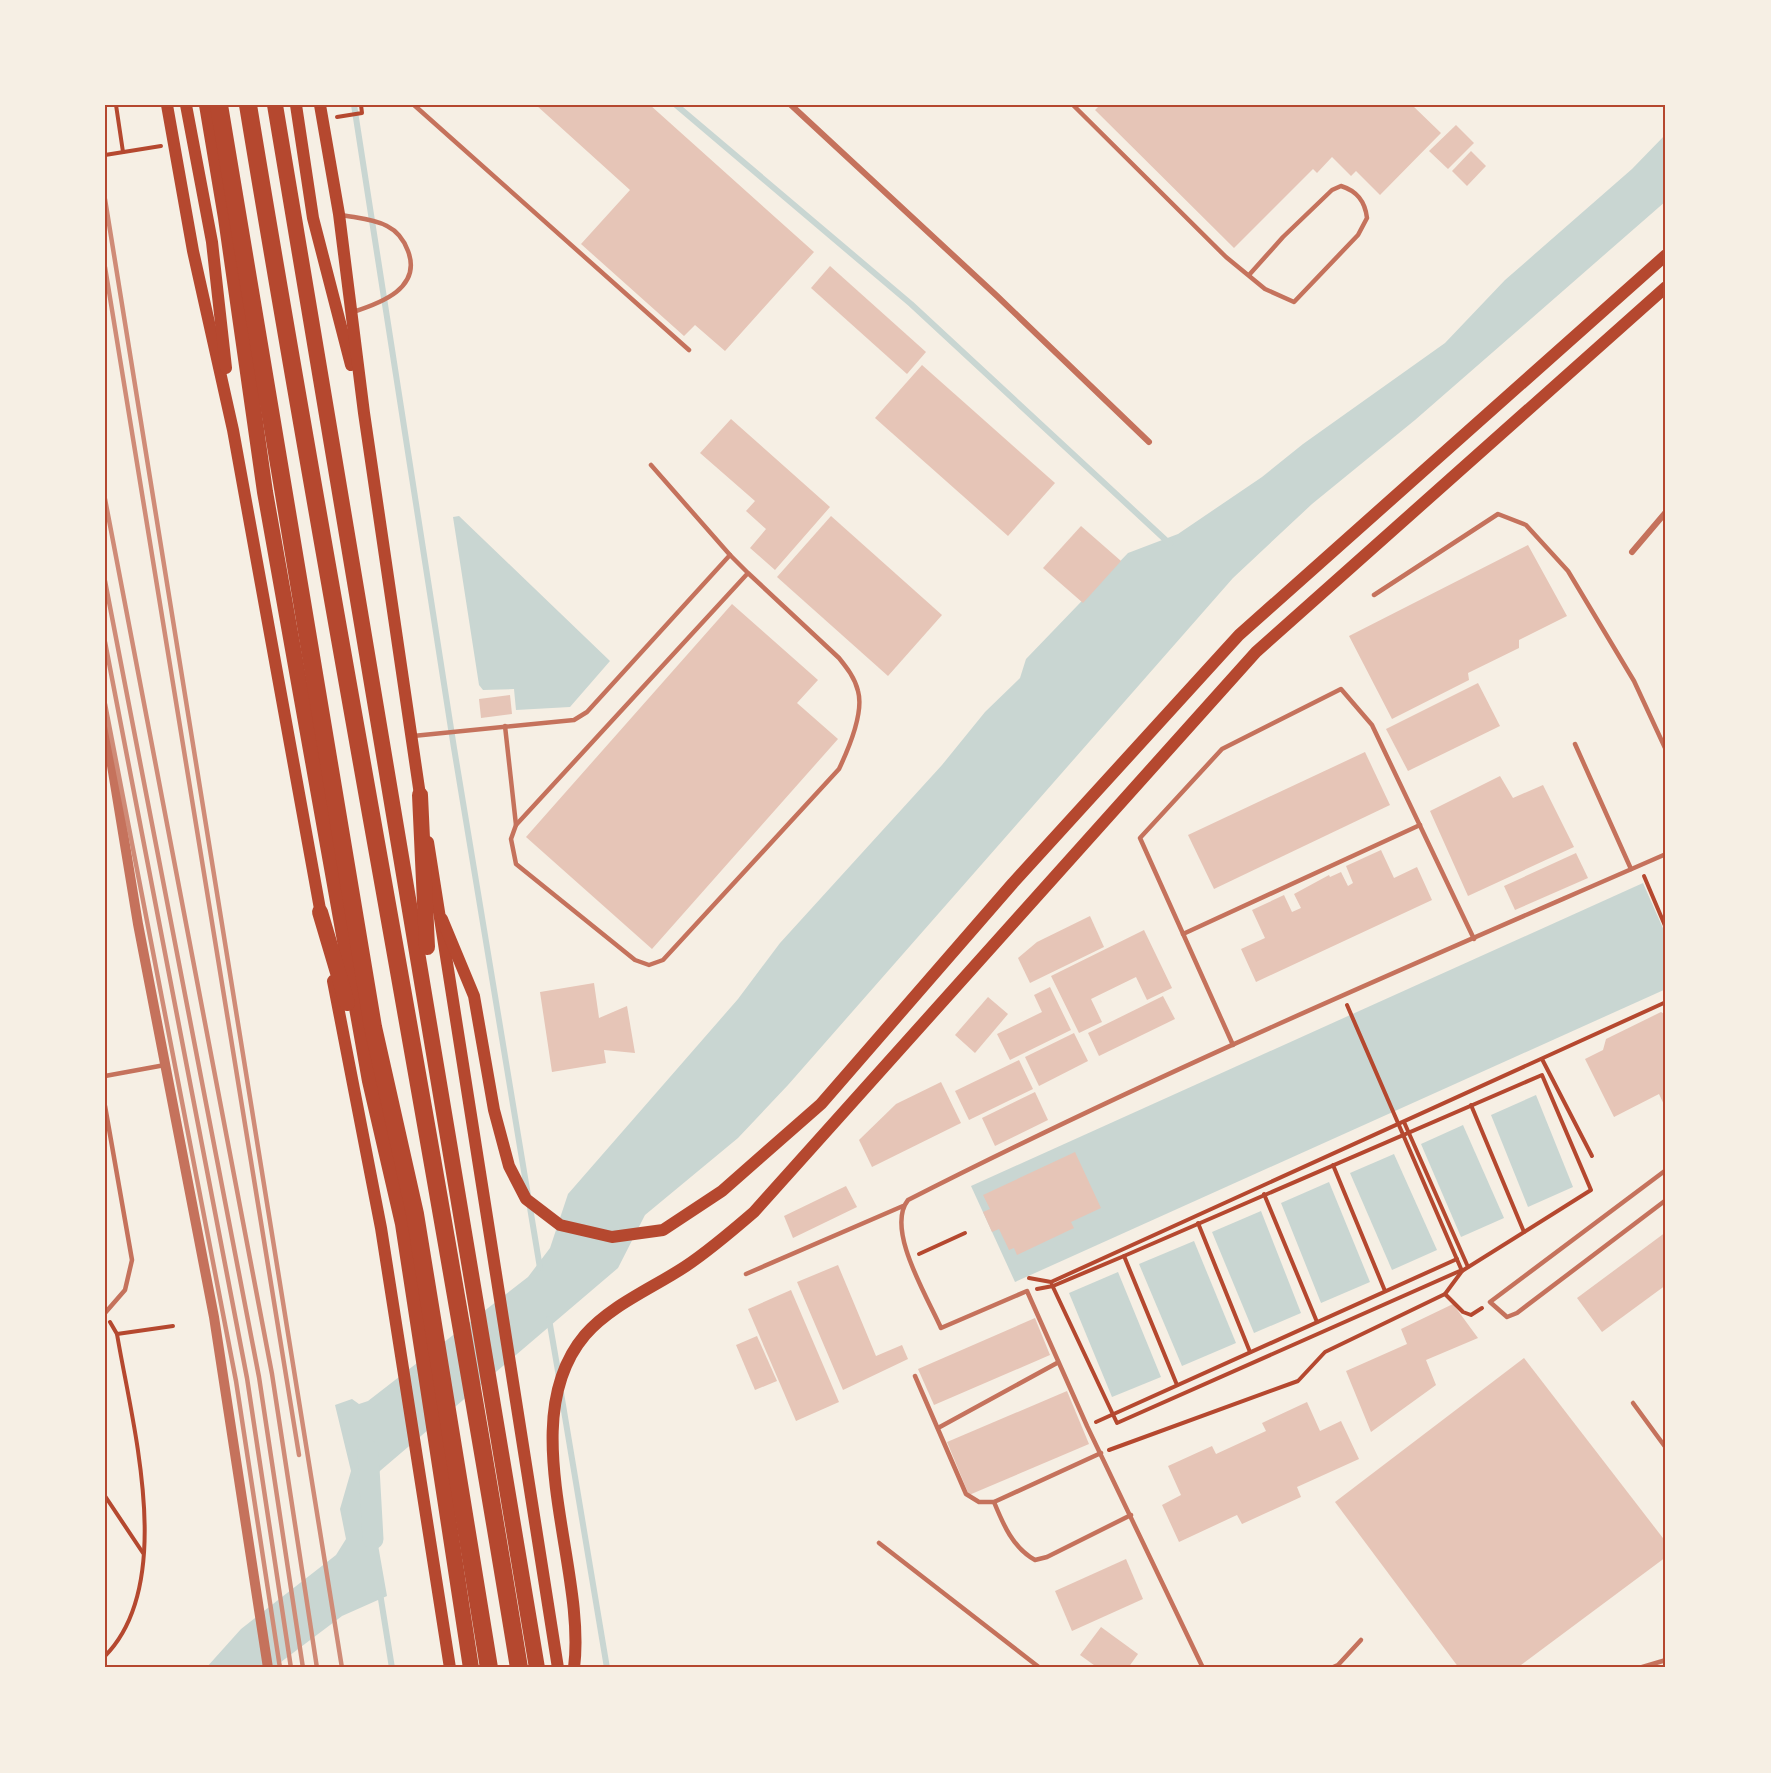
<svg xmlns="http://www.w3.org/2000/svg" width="1771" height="1773" font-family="Karla,sans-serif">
  <rect width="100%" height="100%" fill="#f6efe4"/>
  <g fill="#c9d6d2">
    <path d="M1666,134V201L1415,420L1312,504L1233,578L788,1085L738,1138L645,1215L618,1268L367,1482L387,1596L342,1616L273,1668H206L241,1629L336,1555L346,1539L340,1509L351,1471L335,1405L352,1399L359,1404L368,1401L528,1277L550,1248L568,1194L738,999L780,943L942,765L985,712L1020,678L1026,659L1128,553L1178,534L1262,477L1303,444L1445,343L1505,280L1632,169Z"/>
    <path d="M459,516L610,661L570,707L516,710L514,689L483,690L479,685L453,517Z"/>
    <path d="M1643,883L1666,935V989L1015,1282L971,1186Z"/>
    <path d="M1536,1095L1573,1187L1528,1207L1491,1115Z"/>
    <path d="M1463,1125L1504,1218L1461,1237L1421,1144Z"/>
    <path d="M1394,1154L1437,1250L1392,1270L1350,1173Z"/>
    <path d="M1329,1182L1370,1282L1321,1303L1281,1203Z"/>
    <path d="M1261,1211L1301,1313L1254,1333L1212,1232Z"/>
    <path d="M1194,1241L1236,1343L1182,1366L1139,1264Z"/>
    <path d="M1118,1272L1161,1377L1112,1397L1069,1293Z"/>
  </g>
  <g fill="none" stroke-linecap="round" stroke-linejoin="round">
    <g stroke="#c9d6d2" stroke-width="6">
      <path d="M354,105L454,748L540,1268"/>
      <path d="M676,105L911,304L1170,544"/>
      <path d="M549,1319L559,1377"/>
      <path d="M561,1393L607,1668"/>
      <path d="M380,1593L392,1668"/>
    </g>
    <path stroke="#c9d6d2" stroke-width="21" d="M368,1450L373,1539"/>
  </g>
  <g fill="#e6c5b7">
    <path d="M536,105H650L814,252L725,351L695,325L684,336L581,244L630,190Z"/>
    <path d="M1100,105H1412L1441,133L1380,195L1356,171L1351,176L1332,157L1317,173L1313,169L1234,248L1095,110Z"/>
    <path d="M1456,125L1474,143L1448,169L1429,151Z"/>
    <path d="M1471,151L1486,166L1467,186L1452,171Z"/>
    <path d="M830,266L926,352L907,374L811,288Z"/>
    <path d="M922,365L1055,483L1008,536L875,418Z"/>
    <path d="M731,419L830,507L775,570L750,548L766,529L746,511L755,501L700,453Z"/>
    <path d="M831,516L942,615L888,676L777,577Z"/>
    <path d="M1081,526L1121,561L1083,603L1043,568Z"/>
    <path d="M1528,545L1567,616L1519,640V648L1468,673L1469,680L1392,719L1349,636Z"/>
    <path d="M732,604L818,680L797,703L838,739L652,949L526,837Z"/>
    <path d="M1478,683L1500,726L1408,771L1386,729Z"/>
    <path d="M510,695L512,714L481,718L479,699Z"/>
    <path d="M1365,752L1390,805L1214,889L1188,835Z"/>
    <path d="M1500,776L1513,798L1543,785L1574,847L1468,896L1430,811Z"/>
    <path d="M1381,850L1394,878L1417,867L1432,900L1256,982L1241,949L1265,938L1252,910L1284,895L1292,912L1301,908L1294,894L1329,875L1330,877L1341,872L1348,886L1353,883L1346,866Z"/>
    <path d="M1576,853L1588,878L1515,910L1504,886Z"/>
    <path d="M1090,916L1104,947L1030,983L1018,958L1037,942Z"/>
    <path d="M1144,930L1172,988L1147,1000L1136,977L1091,999L1102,1022L1079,1033L1051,976Z"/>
    <path d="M594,983L599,1018L627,1006L635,1053L604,1050L606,1063L552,1072L540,992Z"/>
    <path d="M1050,987L1071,1030L1010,1060L997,1034L1042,1012L1034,995Z"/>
    <path d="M1163,996L1175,1019L1099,1056L1088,1033Z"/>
    <path d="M988,997L1008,1014L975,1053L955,1035Z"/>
    <path d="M1661,1012L1666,1015V1109L1659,1094L1614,1117L1585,1059L1603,1050L1606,1039Z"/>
    <path d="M1074,1033L1088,1061L1039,1086L1025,1057Z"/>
    <path d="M1019,1060L1033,1089L969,1120L955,1091Z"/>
    <path d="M941,1082L961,1123L872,1167L859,1140L896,1104Z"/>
    <path d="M1035,1092L1048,1120L995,1146L982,1118Z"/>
    <path d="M1075,1152L1101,1208L1071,1222L1074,1228L1017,1255L1014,1248L1009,1250L999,1229L992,1232L983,1212L990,1209L983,1195Z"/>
    <path d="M846,1186L857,1207L793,1238L784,1216Z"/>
    <path d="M1666,1232V1285L1602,1332L1577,1298Z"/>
    <path d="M838,1265L876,1356L902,1345L908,1359L843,1390L797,1282Z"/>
    <path d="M791,1290L839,1402L796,1421L748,1309Z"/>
    <path d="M1453,1304L1478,1338L1426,1360L1436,1385L1371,1432L1346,1371L1407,1344L1401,1329Z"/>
    <path d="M1035,1318L1050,1355L934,1405L918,1369Z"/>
    <path d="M757,1336L777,1381L755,1390L736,1345Z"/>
    <path d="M1524,1358L1666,1542V1557L1517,1668H1459L1335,1502Z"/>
    <path d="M1067,1391L1089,1444L969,1495L947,1442Z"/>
    <path d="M1307,1402L1320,1431L1341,1421L1359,1459L1297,1487L1301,1497L1242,1524L1237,1515L1179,1542L1162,1505L1181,1495L1168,1466L1212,1446L1216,1454L1266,1431L1262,1423Z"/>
    <path d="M1126,1559L1143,1599L1072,1631L1055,1591Z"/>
    <path d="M1101,1627L1138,1654L1128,1668H1098L1080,1655Z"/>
  </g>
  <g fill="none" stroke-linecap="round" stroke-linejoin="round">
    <g stroke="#b5482f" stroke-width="4">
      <path d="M116,105L123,152"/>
      <path d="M337,117L362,113L361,105"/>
      <path d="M105,155L161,146"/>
      <path d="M1644,876L1666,928"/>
      <path d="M1347,1005L1462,1271"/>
      <path d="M1542,1059L1592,1156"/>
      <path d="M1471,1105L1524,1232"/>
      <path d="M1404,1122L1468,1267"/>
      <path d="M1333,1165L1385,1291"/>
      <path d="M1264,1194L1317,1322"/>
      <path d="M1198,1223L1250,1352"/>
      <path d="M919,1254L965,1233"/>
      <path d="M1124,1256L1177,1385"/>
      <path d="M1029,1278L1051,1282L1666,1002"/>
      <path d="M1052,1285L1117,1423L1462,1270"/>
      <path d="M1037,1289L1053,1286L1124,1256L1542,1075L1591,1190L1462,1271L1445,1294L1325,1352L1298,1381L1109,1450"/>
      <path d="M1445,1294L1463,1312L1471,1315L1482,1308"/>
      <path d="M117,1334L173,1326"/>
      <path d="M1096,1422L1457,1259"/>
      <path d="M105,1496L143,1553"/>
      <path d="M105,1656C177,1583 132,1424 117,1334L110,1322"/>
    </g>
    <g stroke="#c5725c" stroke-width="4.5">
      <path d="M414,105L689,350"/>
      <path d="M1073,105L1226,257L1265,289L1294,302L1358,235L1367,218C1365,201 1357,191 1341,186L1332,190L1283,237L1249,275"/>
      <path d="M342,215C357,218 374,219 387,226C397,231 404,240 408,251C422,288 381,303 353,312"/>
      <path d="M651,465L730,555"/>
      <path d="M1374,595L1498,514L1526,525L1568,571L1634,681L1666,750"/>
      <path d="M505,726L516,825"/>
      <path d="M413,736L574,720L587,712L730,555L748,573L516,825L511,839L516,864L635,960L649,965L663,960L839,769C848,750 864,712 858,691C855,678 847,668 839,658L748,573"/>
      <path d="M1575,744L1631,869"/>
      <path d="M1183,934L1420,825"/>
      <path d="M1233,1045L1140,838L1222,749L1341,689L1372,725L1474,939"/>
      <path d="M105,1076L165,1065"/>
      <path d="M105,1106L132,1260L125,1290L105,1313"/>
      <path d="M1666,1170L1490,1302L1507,1317L1517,1313L1666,1200"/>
      <path d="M746,1274L903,1206"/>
      <path d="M915,1376L966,1494L979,1502H994L1101,1453"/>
      <path d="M1633,1403L1666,1448"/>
      <path d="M938,1428L1057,1363"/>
      <path d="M994,1502C1003,1524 1013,1548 1035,1560L1047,1557L1131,1515"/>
      <path d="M879,1543L1040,1668"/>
      <path d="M1203,1668L1087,1426L1027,1291L941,1328C928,1298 885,1229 908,1200C1155,1074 1412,965 1666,854"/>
      <path d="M1331,1668L1338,1665L1361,1640"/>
      <path d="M1639,1668L1666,1660"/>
    </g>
    <g stroke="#c5725c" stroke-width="6">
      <path d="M791,105L997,296L1149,442"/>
      <path d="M1632,552L1666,512"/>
    </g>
    <path stroke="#c5725c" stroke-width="10" d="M105,723L138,924L214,1317L268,1668"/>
    <g stroke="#b5482f" stroke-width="12">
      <path d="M167,105L193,251L233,430L322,920"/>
      <path d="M186,105L212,242L226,368"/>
      <path d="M296,105L313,218L351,365"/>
      <path d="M320,105L339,214L364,413L421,802"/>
      <path d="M428,842L558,1668"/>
      <path d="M442,919L474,996L494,1110L509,1166L526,1199L560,1225L612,1237L663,1230L722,1191L821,1104L1013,883L1239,635L1666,255"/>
      <path d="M333,981L381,1228L450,1668"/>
      <path d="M574,1668C587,1568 512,1421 585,1335C611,1305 653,1288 686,1266C710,1250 732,1231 754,1212L1256,652L1666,287"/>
    </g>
    <g stroke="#b5482f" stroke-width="16">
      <path d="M207,105L226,218L265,492L370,1081L403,1224L471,1668"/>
      <path d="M275,105L537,1668"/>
      <path d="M420,795L427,947"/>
      <path d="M320,912L347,1003"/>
    </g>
    <g stroke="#b5482f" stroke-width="18">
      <path d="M219,105L373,1027L415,1214L489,1668"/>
      <path d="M248,105C334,627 434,1146 519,1668"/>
    </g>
    <g stroke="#cf8b77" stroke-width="4.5">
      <path d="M105,199L342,1668"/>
      <path d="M105,267L299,1455"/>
      <path d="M105,499L272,1374L317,1668"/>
      <path d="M105,581L259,1377L303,1668"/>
      <path d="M105,642L247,1378L291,1668"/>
      <path d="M105,704L236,1381L280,1668"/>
    </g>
  </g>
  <rect width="1771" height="1773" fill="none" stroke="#f6efe4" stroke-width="213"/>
  <rect x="106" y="106" width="1558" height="1560" fill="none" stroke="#b5482f" stroke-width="2"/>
</svg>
